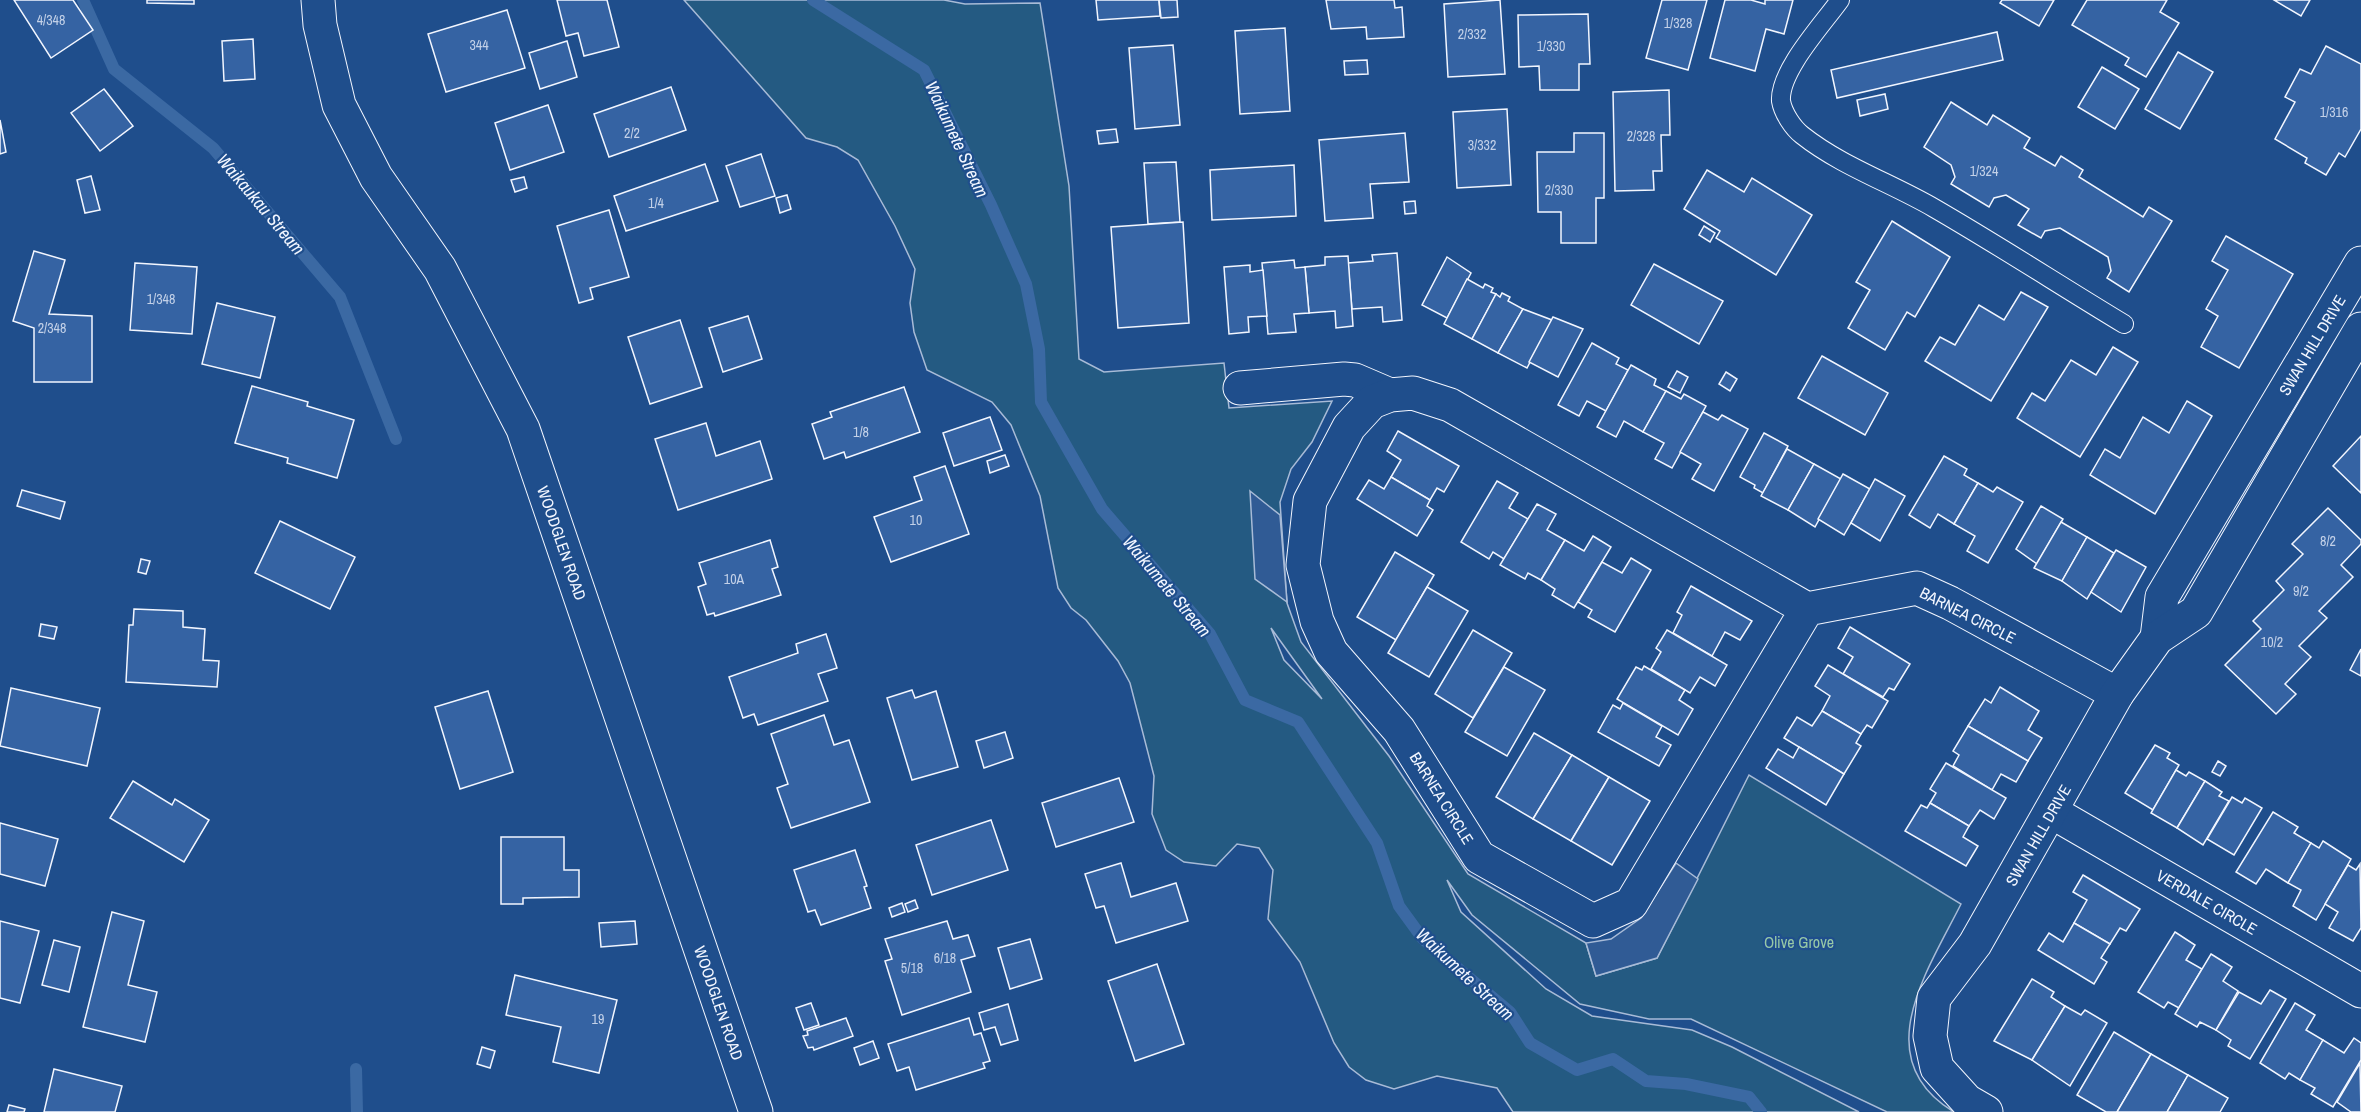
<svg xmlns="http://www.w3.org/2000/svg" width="2361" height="1112" font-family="'Archivo Narrow',sans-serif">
  <rect width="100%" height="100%" fill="#1f4e8c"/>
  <path fill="#245a82" stroke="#a8bbd7" stroke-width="1.5" fill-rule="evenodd" d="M684,0H944L965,4L1040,3L1069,186L1079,359L1104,372L1224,363L1229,408L1332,401L1312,442L1291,469L1280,502L1287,603L1301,642L1389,756L1468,874L1586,943L1596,976L1657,958L1749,775L1961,904C1928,970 1866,1059 1954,1112H1887L1691,1019H1649L1580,1004L1472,915L1447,880L1461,912L1546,989L1592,1016L1692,1030L1732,1047L1859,1112H1513L1497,1088L1437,1076L1394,1089L1366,1080L1349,1067L1334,1043L1300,962L1268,919L1273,870L1259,848L1237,844L1216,866L1184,862L1166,850L1152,814L1154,776L1130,683L1118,661L1086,620L1071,608L1058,588L1040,496L1011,425L992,402L927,370L914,332L910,303L915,269L895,226L858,160L837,147L806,138ZM1271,628L1322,699L1284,660Z"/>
  <g fill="#305b95" stroke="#a8bbd7" stroke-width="1.5">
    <path d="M1250,491L1280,515L1287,602L1255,579Z"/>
    <path d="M1676,863L1698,879L1657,958L1596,976L1586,943L1611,939L1641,918Z"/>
  </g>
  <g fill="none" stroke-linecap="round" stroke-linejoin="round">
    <g stroke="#3b69a3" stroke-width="12">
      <path d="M83,0L114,69L213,148L340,297L396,439"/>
      <path d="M813,0L924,70L991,205L1026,284L1039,349L1041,402L1102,509L1210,634L1245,700L1298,722L1377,843L1399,906L1423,939L1510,1012L1530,1043L1577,1070L1613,1059L1646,1081L1686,1084L1749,1097L1761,1112"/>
      <path d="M356,1069L357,1112"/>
    </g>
  </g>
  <g fill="#3563a3" stroke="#f2f6ff" stroke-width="1.5">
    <path d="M14,0H73L93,30L51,58Z"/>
    <path d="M147,0H194V4L147,3Z"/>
    <path d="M557,0H607L619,47L584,56L578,33L566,36Z"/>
    <path d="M1096,0H1159L1160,16L1098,20Z"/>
    <path d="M1159,0H1177L1178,17L1161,18Z"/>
    <path d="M1326,0H1394L1395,8L1402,7L1404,37L1367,39L1366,27L1331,29Z"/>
    <path d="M1500,0L1505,74L1448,77L1444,4Z"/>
    <path d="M1662,0H1707L1688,70L1646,58Z"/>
    <path d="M1725,0H1751L1765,4V0H1793L1784,34L1766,29L1755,71L1710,58Z"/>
    <path d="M2002,0H2054L2039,26L2000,3Z"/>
    <path d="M2087,0H2167L2160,12L2179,23L2146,77L2125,65L2129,58L2072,25Z"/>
    <path d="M2274,0H2310L2301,16Z"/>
    <path d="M507,10L525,68L446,92L428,34Z"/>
    <path d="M1588,14L1590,64H1579V90H1540L1539,66L1519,67L1518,15Z"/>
    <path d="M1285,28L1290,111L1240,114L1235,31Z"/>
    <path d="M1997,32L2003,60L1837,98L1831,70Z"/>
    <path d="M253,39L255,79L224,81L222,41Z"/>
    <path d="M567,41L577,77L540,89L529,53Z"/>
    <path d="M1173,45L1180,125L1135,129L1129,48Z"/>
    <path d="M2326,46L2361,64V129L2345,157L2339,153L2326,175L2305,163L2307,158L2275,139L2295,102L2285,97L2300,69L2311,74Z"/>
    <path d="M2178,52L2213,72L2180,129L2145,109Z"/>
    <path d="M1367,60L1368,74L1345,75L1344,61Z"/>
    <path d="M2102,67L2139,89L2115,129L2078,107Z"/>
    <path d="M671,87L686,130L609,157L594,114Z"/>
    <path d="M104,89L133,126L100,151L71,113Z"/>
    <path d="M1669,90L1670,135H1661L1662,171H1653L1654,190L1615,191L1613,92Z"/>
    <path d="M1885,94L1888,109L1860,116L1857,100Z"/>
    <path d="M1951,102L1987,125L1993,115L2030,138L2024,148L2055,166L2061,156L2083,170L2079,177L2143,217L2149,207L2172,221L2129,292L2107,278L2111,271L2108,257L2060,228L2045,231L2041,238L2018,225L2029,209L2006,195L1994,198L1989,207L1951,184L1955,177L1951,165L1924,147Z"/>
    <path d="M548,105L564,152L510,170L495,123Z"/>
    <path d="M1507,109L1511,185L1457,188L1453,112Z"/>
    <path d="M0,120L6,152L0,154Z"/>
    <path d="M1116,129L1118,142L1099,144L1097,131Z"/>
    <path d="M1405,133L1409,182L1370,184L1373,218L1325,221L1319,140Z"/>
    <path d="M1574,133H1604V198H1596V243H1561V212H1538L1537,152H1574Z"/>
    <path d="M761,154L775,196L740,207L726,166Z"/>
    <path d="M1176,162L1180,222L1148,224L1144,163Z"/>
    <path d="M705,164L718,201L626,231L614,196Z"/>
    <path d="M1294,165L1296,216L1212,220L1210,170Z"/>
    <path d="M1707,170L1744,192L1752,178L1812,215L1776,275L1716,238L1720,231L1684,209Z"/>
    <path d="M91,176L100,210L85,213L77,180Z"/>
    <path d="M524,177L527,188L515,192L511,180Z"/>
    <path d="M787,195L791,209L780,213L776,198Z"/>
    <path d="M1415,201L1416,213L1405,214L1404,202Z"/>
    <path d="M609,210L629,277L590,288L593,299L579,303L557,226Z"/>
    <path d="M1892,221L1950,257L1915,317L1907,312L1885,350L1848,328L1870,290L1856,282Z"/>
    <path d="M1183,222L1189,323L1118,328L1111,227Z"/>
    <path d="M1704,226L1715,233L1710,242L1699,235Z"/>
    <path d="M2226,236L2293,274L2239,368L2201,347L2218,316L2206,309L2228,270L2212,261Z"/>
    <path d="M34,251L65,260L49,314L92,316V382H34V328L13,321Z"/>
    <path d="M1397,253L1402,320L1383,322L1382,307L1352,309L1348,263L1373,261L1372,255Z"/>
    <path d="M1348,256L1353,326L1336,328L1335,311L1309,313L1305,267L1325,265V257Z"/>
    <path d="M1447,257L1471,273L1447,318L1422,305Z"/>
    <path d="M1294,260L1295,268L1305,267L1309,313L1294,314L1296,332L1268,334L1262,263Z"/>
    <path d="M135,263L197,267L192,334L130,330Z"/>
    <path d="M1654,264L1723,301L1699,344L1631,305Z"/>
    <path d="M1250,265V272L1263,270L1267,316L1248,317L1249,332L1229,334L1224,267Z"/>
    <path d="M1467,279L1483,288L1485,284L1493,288L1491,292L1496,294L1472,339L1444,324Z"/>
    <path d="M2021,292L2048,307L1991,401L1925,361L1940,337L1955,345L1979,305L2004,320Z"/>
    <path d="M1502,293L1510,297L1508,301L1523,309L1498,353L1472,339L1496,294L1500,297Z"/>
    <path d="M217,303L275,317L260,378L202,364Z"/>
    <path d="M1523,309L1552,320L1527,368L1498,353Z"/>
    <path d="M748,316L762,359L723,372L709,328Z"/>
    <path d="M1553,317L1583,329L1558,377L1529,362Z"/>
    <path d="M680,320L702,387L650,404L628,337Z"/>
    <path d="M1592,343L1619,358L1616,364L1628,370L1606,411L1587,401L1579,416L1558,405Z"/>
    <path d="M2113,347L2138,362L2080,457L2017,418L2032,393L2045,401L2071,360L2096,375Z"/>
    <path d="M1822,356L1888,393L1865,435L1798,398Z"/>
    <path d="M1631,365L1656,379L1654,385L1666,391L1643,432L1624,421L1616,437L1597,427Z"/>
    <path d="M1677,371L1688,377L1680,393L1668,387Z"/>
    <path d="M1726,372L1737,379L1730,391L1719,384Z"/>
    <path d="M252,386L308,402L307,406L354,420L337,478L287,463L288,458L235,443Z"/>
    <path d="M904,387L920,432L846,458L844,452L824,459L812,424L832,417L830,412Z"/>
    <path d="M1666,391L1681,399L1684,394L1706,406L1672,468L1655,459L1664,443L1643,432Z"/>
    <path d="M2187,401L2212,416L2155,514L2090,475L2105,449L2120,458L2143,417L2169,433Z"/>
    <path d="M1703,412L1718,420L1722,415L1748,429L1714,491L1692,479L1701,464L1680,452Z"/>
    <path d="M990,417L1002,450L954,466L943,433Z"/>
    <path d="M706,423L716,456L760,441L772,479L678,510L655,439Z"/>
    <path d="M1398,431L1459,466L1444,492L1437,488L1430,500L1391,477L1401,460L1387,451Z"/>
    <path d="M1764,433L1788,446L1763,493L1754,488L1755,485L1740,477Z"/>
    <path d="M2361,436V493L2333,466Z"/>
    <path d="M1787,449L1814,464L1788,510L1761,496Z"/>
    <path d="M1005,455L1009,466L990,473L987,461Z"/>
    <path d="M1944,456L1967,469L1964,475L1978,483L1954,524L1938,514L1930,528L1909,515Z"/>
    <path d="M1814,464L1841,479L1815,527L1788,510Z"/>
    <path d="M945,466L969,534L891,562L874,517L922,500L914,477Z"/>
    <path d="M1843,474L1870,489L1844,535L1818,519Z"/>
    <path d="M1391,477L1430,500L1427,506L1433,510L1417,536L1357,499L1369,480L1384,489Z"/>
    <path d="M1875,479L1905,496L1880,541L1851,523Z"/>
    <path d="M1497,481L1518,493L1509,508L1528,519L1504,559L1493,552L1489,559L1461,542Z"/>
    <path d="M1978,483L1993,492L1997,487L2023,502L1988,563L1967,551L1975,536L1954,524Z"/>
    <path d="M22,490L65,502L60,519L17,506Z"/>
    <path d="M1537,504L1556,514L1547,530L1565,540L1541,580L1528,573L1525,579L1500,565Z"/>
    <path d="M2041,506L2063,519L2037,564L2016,549Z"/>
    <path d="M2328,508L2361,540V544L2341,565L2353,577L2319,611L2327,618L2299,646L2311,657L2285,684L2296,694L2276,714L2225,665L2261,629L2253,621L2284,590L2276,581L2303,554L2292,544Z"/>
    <path d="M280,521L355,557L330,609L255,573Z"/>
    <path d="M2061,522L2087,537L2062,581L2034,568Z"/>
    <path d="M1593,536L1611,547L1574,608L1552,595L1555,589L1541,580L1565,540L1584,551Z"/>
    <path d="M2087,537L2114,553L2087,599L2062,581Z"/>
    <path d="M770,540L778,567L772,569L781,595L715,616L714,613L707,615L698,587L706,584L699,563Z"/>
    <path d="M2116,550L2146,567L2121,612L2091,592Z"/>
    <path d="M1395,552L1434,575L1396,640L1357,617Z"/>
    <path d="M1631,558L1651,570L1615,632L1588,617L1592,610L1578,602L1602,562L1622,573Z"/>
    <path d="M141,559L150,561L146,574L138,572Z"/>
    <path d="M1691,586L1752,621L1740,640L1725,632L1712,656L1673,633L1682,615L1677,612Z"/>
    <path d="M1427,587L1468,611L1429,677L1388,653Z"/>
    <path d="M134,609L183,611V627L205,629L203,660L219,661L217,687L126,682L129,625H133Z"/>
    <path d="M41,624L57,627L54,639L39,636Z"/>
    <path d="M1850,627L1910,664L1894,690L1889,688L1883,697L1843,674L1853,657L1838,648Z"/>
    <path d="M1473,630L1512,653L1473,718L1435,694Z"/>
    <path d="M1667,630L1727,665L1715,686L1700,677L1690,693L1651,669L1661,652L1656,648Z"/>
    <path d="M826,634L837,668L818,674L828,701L758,725L754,714L743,718L729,677L798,653L796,644Z"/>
    <path d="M2361,649V676L2350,670Z"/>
    <path d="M1828,665L1888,701L1872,728L1867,725L1861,734L1822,711L1830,696L1815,686Z"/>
    <path d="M1644,666L1685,690L1679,700L1693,709L1678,735L1617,699L1636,667L1642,670Z"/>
    <path d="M1504,667L1545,690L1507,756L1465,732Z"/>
    <path d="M2000,687L2039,711L2028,730L2042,738L2028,761L1968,726L1985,699L1991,703Z"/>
    <path d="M11,688L100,708L87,766L0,746Z"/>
    <path d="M912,690L915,698L936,691L958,767L912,780L887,698Z"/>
    <path d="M488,691L513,772L460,789L435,707Z"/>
    <path d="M1623,703L1662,726L1656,737L1671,745L1659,766L1598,732L1613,705L1620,709Z"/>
    <path d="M1822,711L1861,734L1856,743L1861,746L1844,774L1784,738L1797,717L1812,726Z"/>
    <path d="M824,715L834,745L849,740L870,802L791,828L777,788L788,784L771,734Z"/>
    <path d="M1968,726L2028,761L2016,782L2001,774L1992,790L1953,766L1959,755L1953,751Z"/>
    <path d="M1005,732L1013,758L984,768L976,741Z"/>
    <path d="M1534,733L1572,755L1533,819L1496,797Z"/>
    <path d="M2155,745L2170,753L2167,758L2179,765L2153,810L2125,793Z"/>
    <path d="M1799,747L1844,774L1826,805L1766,768L1778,749L1793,758Z"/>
    <path d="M1572,755L1609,777L1571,841L1533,819Z"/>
    <path d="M2218,761L2226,766L2220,776L2212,772Z"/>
    <path d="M1946,763L2006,798L1994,819L1980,810L1969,826L1930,803L1936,793L1930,789Z"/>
    <path d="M2176,770L2186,776L2189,772L2205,781L2177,828L2151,813Z"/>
    <path d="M1609,777L1650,801L1612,865L1571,841Z"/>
    <path d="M1119,778L1134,822L1056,847L1042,803Z"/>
    <path d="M133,781L172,805L175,799L209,820L184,862L110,818Z"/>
    <path d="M2205,781L2222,792L2219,796L2229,801L2203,845L2177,828Z"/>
    <path d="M2232,797L2242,803L2245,798L2262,808L2234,855L2207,839Z"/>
    <path d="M1930,803L1969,826L1963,837L1978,846L1966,866L1905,831L1921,805L1927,808Z"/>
    <path d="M2273,812L2298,827L2294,833L2311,843L2288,883L2266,869L2256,884L2236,872Z"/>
    <path d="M991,820L1008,870L932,895L916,845Z"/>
    <path d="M0,823L58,839L45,886L0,874Z"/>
    <path d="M501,837H564V870H579V897L523,898V904H501Z"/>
    <path d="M2323,841L2351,859L2316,920L2293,906L2301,890L2288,883L2311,843L2319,848Z"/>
    <path d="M855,850L867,886L864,887L871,908L821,925L815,910L808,912L794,870Z"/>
    <path d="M1121,863L1131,897L1176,883L1188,921L1116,943L1104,906L1096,908L1085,874Z"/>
    <path d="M2360,864L2361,928L2353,941L2329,928L2338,912L2325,904L2348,865L2356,870Z"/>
    <path d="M2083,875L2140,909L2126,931L2120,928L2110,944L2074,923L2087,900L2073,892Z"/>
    <path d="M915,900L918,908L908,912L905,904Z"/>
    <path d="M902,903L905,912L892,917L889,908Z"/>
    <path d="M112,912L144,921L128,985L157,992L145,1042L83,1027Z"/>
    <path d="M0,921L39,931L20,1003L0,998Z"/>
    <path d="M635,921L637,944L601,947L599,923Z"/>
    <path d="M947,921L953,939L968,935L975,956L961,960L971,992L902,1015L885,961L892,959L885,939Z"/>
    <path d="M2074,923L2110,944L2101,958L2107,962L2094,984L2038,950L2049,933L2063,942Z"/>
    <path d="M2175,932L2195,945L2186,960L2202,969L2179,1008L2168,1002L2164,1008L2138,992Z"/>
    <path d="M1030,939L1042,979L1010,989L998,948Z"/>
    <path d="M54,940L80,947L69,992L42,985Z"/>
    <path d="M2211,954L2232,967L2223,981L2238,991L2216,1030L2200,1022L2197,1027L2175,1014Z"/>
    <path d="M1157,964L1184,1044L1135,1061L1108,981Z"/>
    <path d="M515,975L617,1000L599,1073L553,1062L561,1027L506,1015Z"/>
    <path d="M2032,979L2054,992L2051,997L2065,1006L2032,1060L1994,1041Z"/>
    <path d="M2270,990L2286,999L2250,1059L2228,1046L2231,1040L2216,1030L2239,992L2261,1004Z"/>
    <path d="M811,1003L819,1025L804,1030L796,1008Z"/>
    <path d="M2295,1003L2315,1015L2306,1030L2323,1040L2300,1080L2289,1073L2285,1079L2260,1063Z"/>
    <path d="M1008,1004L1018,1040L1001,1045L995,1027L984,1030L979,1013Z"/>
    <path d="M2065,1006L2081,1015L2085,1010L2107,1023L2070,1086L2032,1060Z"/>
    <path d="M846,1018L853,1036L814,1050L813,1047L808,1048L803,1036L808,1035L807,1031Z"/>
    <path d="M969,1018L974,1035L981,1033L990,1061L983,1063L985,1068L916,1090L909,1067L897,1071L888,1044Z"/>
    <path d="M2114,1032L2151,1054L2117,1112H2106L2077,1095Z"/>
    <path d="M2354,1038L2361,1043V1060L2333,1107L2311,1094L2315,1088L2300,1080L2323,1040L2344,1053Z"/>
    <path d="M873,1041L879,1058L860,1065L854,1048Z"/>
    <path d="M482,1047L495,1051L490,1068L477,1064Z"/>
    <path d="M2151,1054L2188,1075L2167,1112H2117Z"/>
    <path d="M2360,1063L2361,1112H2351L2337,1102Z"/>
    <path d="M54,1069L122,1086L115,1112H44Z"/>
    <path d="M2188,1075L2228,1098L2220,1112H2167Z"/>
    <path d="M9,1105L25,1109L24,1112H7Z"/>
  </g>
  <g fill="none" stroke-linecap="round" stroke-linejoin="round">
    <defs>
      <path id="service" d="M1840,0C1823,24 1779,71 1781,101C1783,113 1793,128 1802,135C1841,166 1891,183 1934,208C1998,245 2061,286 2124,324"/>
      <g id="minor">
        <path d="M318,0L320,25L339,105L376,177L440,269L523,429L756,1112"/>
        <path d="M1240,388L1344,379L1355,380L1390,395"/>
        <path d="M1807,609L1631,904L1593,921L1479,857L1399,730L1331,652L1317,621L1303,565L1310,501L1349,427L1372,402L1390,395L1413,393L1450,405L1807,609L1917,588L1950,603L2117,694"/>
        <path d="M2157,638L2162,597L2361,263"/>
        <path d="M2052,812L2361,991"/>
        <path d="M1986,1112L1967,1101L1937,1068L1930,1036L1934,998L1975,944L2117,694L2157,638L2196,612L2361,329"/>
      </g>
    </defs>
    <use href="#service" stroke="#f2f6ff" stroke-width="20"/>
    <use href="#minor" stroke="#f2f6ff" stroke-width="35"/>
    <use href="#service" stroke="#1f4e8c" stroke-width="18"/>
    <use href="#minor" stroke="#1f4e8c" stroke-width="33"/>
  </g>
  <g text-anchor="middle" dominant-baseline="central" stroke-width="4.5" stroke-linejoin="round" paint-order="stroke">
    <g font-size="14" fill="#c3d1e8">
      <text x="51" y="20">4/348</text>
      <text x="1678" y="23">1/328</text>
      <text x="1472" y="34">2/332</text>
      <text x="479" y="45">344</text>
      <text x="1551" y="46">1/330</text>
      <text x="2334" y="112">1/316</text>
      <text x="632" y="133">2/2</text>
      <text x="1641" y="136">2/328</text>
      <text x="1482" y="145">3/332</text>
      <text x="1984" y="171">1/324</text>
      <text x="1559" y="190">2/330</text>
      <text x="656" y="203">1/4</text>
      <text x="161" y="299">1/348</text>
      <text x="52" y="328">2/348</text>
      <text x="861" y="432">1/8</text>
      <text x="916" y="520">10</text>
      <text x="2328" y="541">8/2</text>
      <text x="734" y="579">10A</text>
      <text x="2301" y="591">9/2</text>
      <text x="2272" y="642">10/2</text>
      <text x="945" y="958">6/18</text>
      <text x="912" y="968">5/18</text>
      <text x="598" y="1019">19</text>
    </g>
    <g font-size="16" fill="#f2f6ff" stroke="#1f4e8c">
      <text transform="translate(2312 345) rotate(-59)">SWAN HILL DRIVE</text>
      <text transform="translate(562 543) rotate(71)">WOODGLEN ROAD</text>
      <text transform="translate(1968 615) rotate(27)">BARNEA CIRCLE</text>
      <text transform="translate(1442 798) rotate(58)">BARNEA CIRCLE</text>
      <text transform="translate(2038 835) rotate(-60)">SWAN HILL DRIVE</text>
      <text transform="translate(2207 902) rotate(30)">VERDALE CIRCLE</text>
      <text transform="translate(719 1003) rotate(71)">WOODGLEN ROAD</text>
    </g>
    <g font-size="16" fill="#97c8a6" stroke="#1f4e8c">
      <text x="1799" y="942">Olive Grove</text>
    </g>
    <g font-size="18" font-style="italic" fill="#f2f6ff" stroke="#1f4e8c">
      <text transform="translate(957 139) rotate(65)">Waikumete Stream</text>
      <text transform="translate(261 204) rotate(50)">Waikaukau Stream</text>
      <text transform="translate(1167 586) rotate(50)">Waikumete Stream</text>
      <text transform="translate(1465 974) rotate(43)">Waikumete Stream</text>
    </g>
  </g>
</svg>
